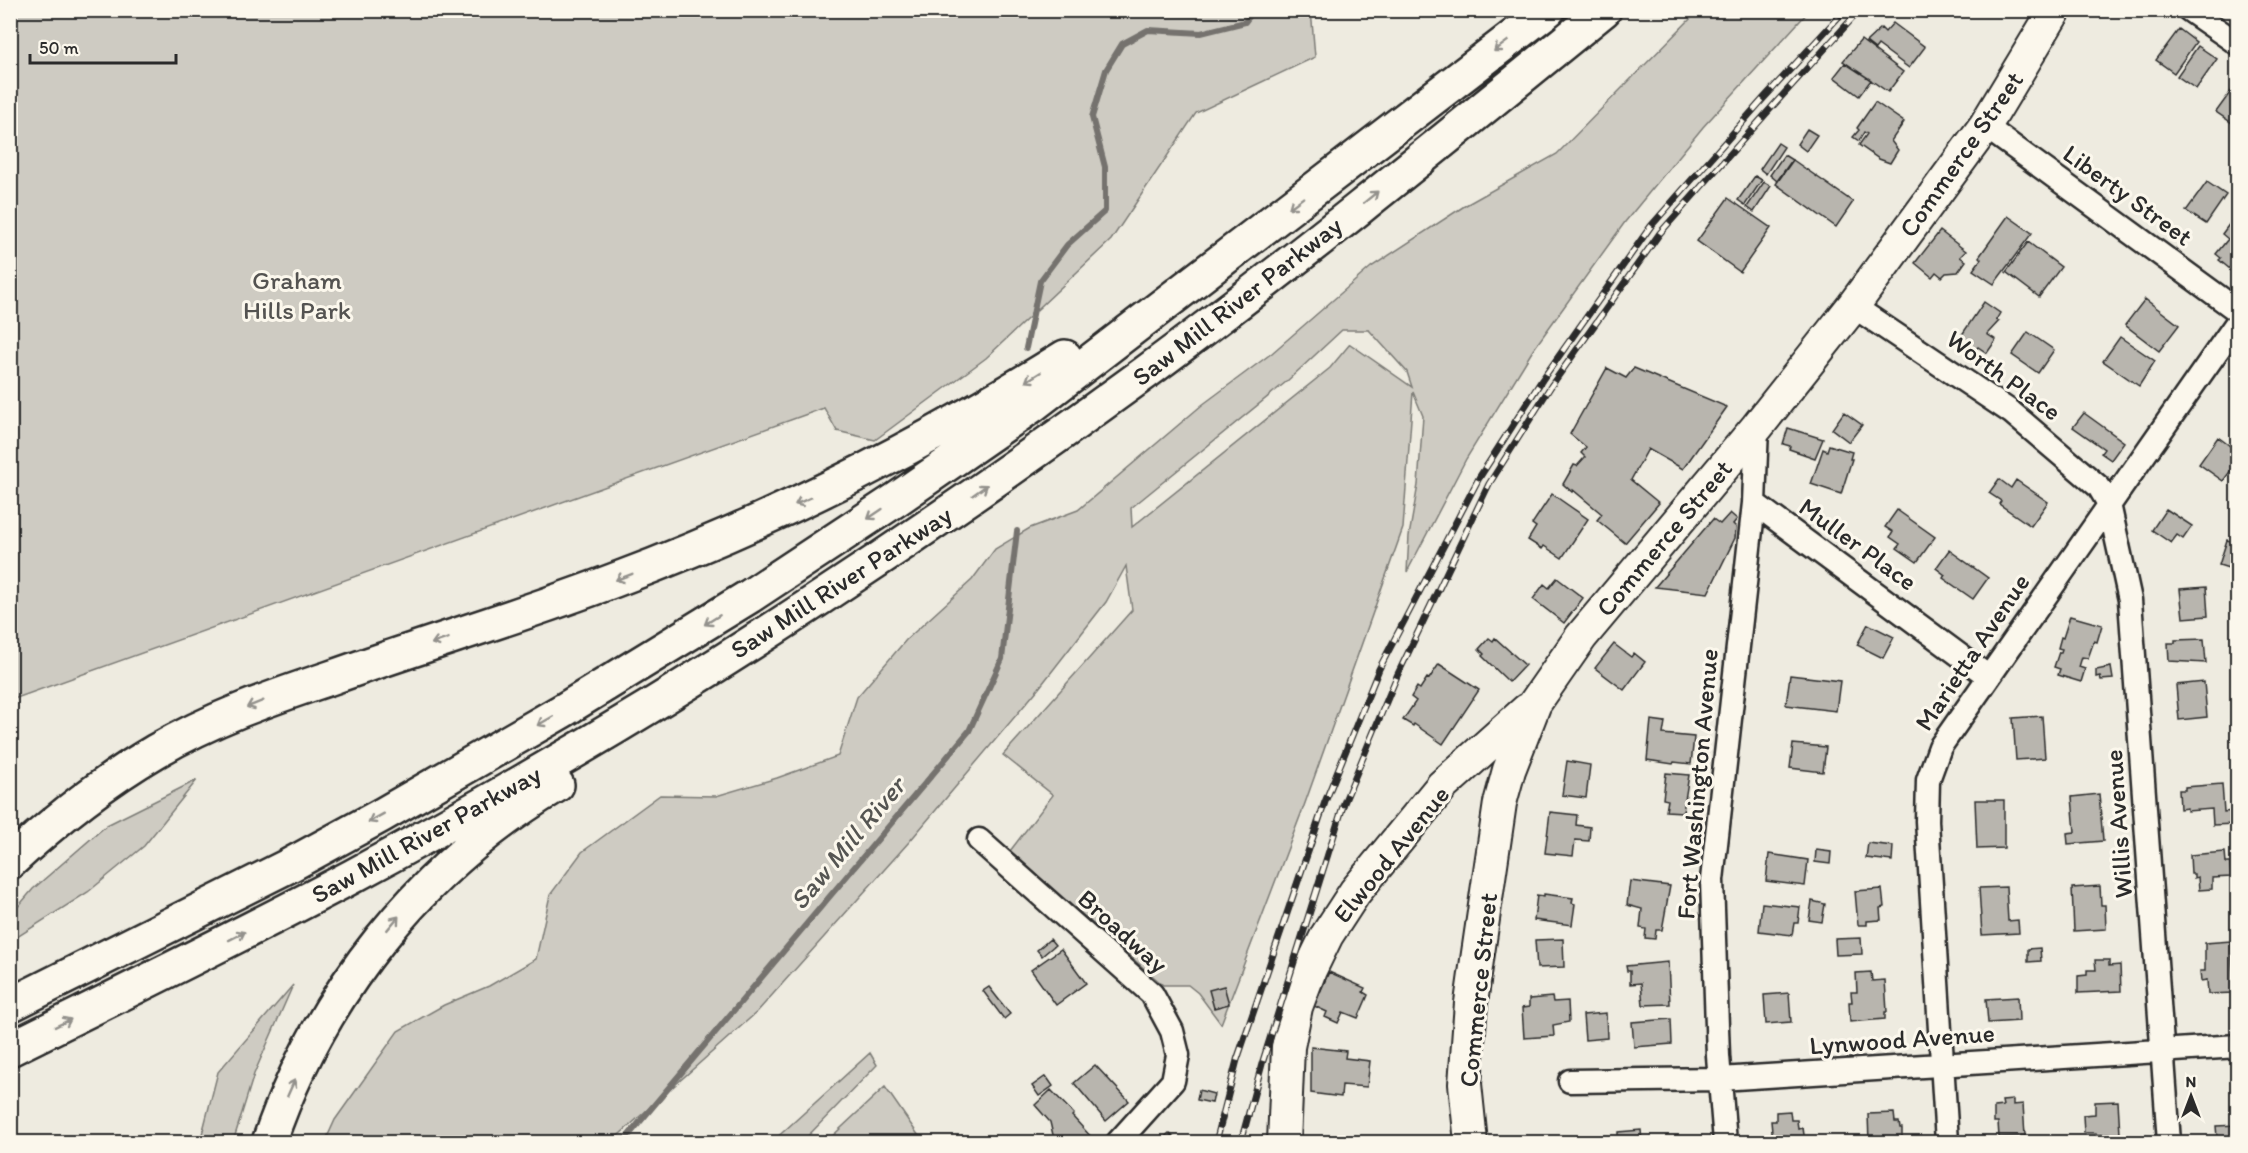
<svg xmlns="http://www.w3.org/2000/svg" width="2248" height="1153" viewBox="0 0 2248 1153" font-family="Itim,sans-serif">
  <rect width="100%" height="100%" fill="#eeebe0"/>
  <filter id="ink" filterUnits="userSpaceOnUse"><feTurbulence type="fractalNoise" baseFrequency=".0167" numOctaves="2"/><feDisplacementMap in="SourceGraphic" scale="12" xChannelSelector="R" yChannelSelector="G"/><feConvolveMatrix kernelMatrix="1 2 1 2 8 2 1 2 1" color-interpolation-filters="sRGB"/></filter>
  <g filter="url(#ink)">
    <path fill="#cecbc2" stroke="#7c7b76" stroke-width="1.5" fill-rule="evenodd" d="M11,10H1311L1315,57L1196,113L1111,240L986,358L875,440L837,431L824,408L11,700Z
      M1698,11H1809L1703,127L1625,222L1533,350L1466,459L1407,572L1409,536L1418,485L1423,416L1413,392L1403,528L1304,806L1221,1024L1198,993L1188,985H1163L1010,851L1053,795L1003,755L1132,610L1126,566L1106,602L1039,688L909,842L757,1012L611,1142H325L335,1120L398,1031L444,1005L489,986L536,959L550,895L582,852L660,795L716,796L777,778L838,756L857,697L906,640L972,580L995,549L1030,528L1078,510L1202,405L1272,353L1371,267L1466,205L1557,154ZM1342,330H1369L1407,372L1412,387L1350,344L1330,368L1132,527L1131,508L1286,382Z
      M197,780L144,846L88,892L11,941V915L33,889L107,825Z
      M293,985L254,1074L233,1142H200L218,1072Z
      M870,1053L877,1065L802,1142H772Z
      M885,1087L923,1142H826Z"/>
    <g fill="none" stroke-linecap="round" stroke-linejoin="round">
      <path stroke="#74726e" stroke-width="6" d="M1026,348L1040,281L1067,245L1105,211V167L1092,117L1106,70L1122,44L1148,30L1201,33L1245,22L1254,10
        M623,1142L969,731L1002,659L1017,531"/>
    </g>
    <path fill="#b8b5ae" stroke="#2b2b2b" stroke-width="1.5" d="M1893,23L1925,47L1909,68L1878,45L1875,49L1866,42L1881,28L1885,32Z
      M2179,29L2196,42L2174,73L2156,60Z
      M1861,40L1903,72L1888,92L1843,61Z
      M2198,46L2217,59L2196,89L2177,76Z
      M1845,63L1871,80L1859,96L1834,77Z
      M2232,90L2238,94V127L2216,112Z
      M1875,102L1904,122L1891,141L1898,150L1890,163L1879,159L1859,145L1867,134L1864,132L1859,141L1853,137L1859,130L1857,128Z
      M1807,129L1817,135L1806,151L1797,144Z
      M1778,143L1784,147L1766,174L1760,169Z
      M1784,155L1792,160L1777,181L1770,175Z
      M1793,160L1853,202L1836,227L1776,184Z
      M1755,176L1762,180L1745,205L1738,200Z
      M1764,182L1771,186L1754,212L1747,207Z
      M2207,182L2226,195L2206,224L2186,211Z
      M1728,198L1771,228L1740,272L1697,241Z
      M2008,216L2032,233L1994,284L1973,270L1981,259L1979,257Z
      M2233,219L2238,222L2236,274L2219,260L2221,258L2216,254L2228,239L2222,234Z
      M1940,231L1966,251L1960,257L1966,261L1958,272L1946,273L1942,277L1936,272L1932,277L1915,263Z
      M2028,242L2061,267L2039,297L2006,272Z
      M2145,299L2179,325L2159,351L2125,325Z
      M1984,302L2000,313L1996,320L1999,321L1987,334L1996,340L1987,353L1978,347L1973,353L1957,342Z
      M2028,332L2054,350L2038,373L2012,355Z
      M2120,337L2155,361L2139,386L2103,361Z
      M1607,368L1626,378L1634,368L1727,407L1683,469L1648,449L1631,480L1659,503L1625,543L1597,520L1602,514L1573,490L1572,492L1563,484L1574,465L1577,466L1585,457L1581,453L1586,447L1570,434Z
      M1844,412L1862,425L1849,442L1832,429Z
      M2084,413L2124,442L2111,460L2101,453L2104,449L2073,427Z
      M1788,428L1823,439L1815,458L1789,449L1790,446L1783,444Z
      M2218,437L2238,452V461L2223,481L2199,464Z
      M1829,445L1852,452L1850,459H1852L1841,494L1811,484L1823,449L1827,451Z
      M1999,479L2011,488L2016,480L2048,502L2031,526L1999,504L2001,501L1989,493Z
      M1552,494L1588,519L1562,558L1544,546L1542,549L1528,540L1536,527L1532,524Z
      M2166,509L2192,526L2183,539L2177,535L2171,543L2152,530Z
      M1897,510L1935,537L1917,562L1897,548L1900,544L1890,537L1893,532L1885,527Z
      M1730,513L1737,519L1733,524L1736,527L1735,538L1708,593L1655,587L1713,519L1720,524Z
      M2227,540L2238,543V571L2219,565Z
      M1949,550L1988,578L1973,599L1943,578L1945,575L1936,568Z
      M1557,578L1583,598L1564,623L1533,599L1544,584L1549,588Z
      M2206,587L2208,616L2183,618L2180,589Z
      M2070,616L2102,625L2097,642L2094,641L2088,658L2082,657L2079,667L2085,669L2081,682L2058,675L2060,669L2054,667L2059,652H2061L2062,649L2058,648L2061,637L2063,638Z
      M1868,624L1894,637L1883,658L1857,645Z
      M1489,638L1493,641L1495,638L1525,665L1509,682L1482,656L1484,654L1479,649Z
      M2204,639L2206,663L2169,661L2168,643H2175V640Z
      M1614,644L1631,657L1634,653L1645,662L1624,690L1595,668Z
      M1439,664L1479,690L1443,744L1414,724L1413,726L1403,720L1416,701L1411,697L1417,687L1420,689L1427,678L1429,679Z
      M2111,667L2113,679L2101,680L2100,676L2096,677V670Z
      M1790,675L1840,681L1836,711L1786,705Z
      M2204,682L2207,717L2179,720L2176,685Z
      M2042,716L2045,758L2016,760L2013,718Z
      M1651,720L1665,722L1663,734L1694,737L1691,764L1674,762L1673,764L1647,760Z
      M1793,744L1826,747L1823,772L1790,768Z
      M1567,761L1590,765L1586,798L1562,795Z
      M1666,773L1689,775L1683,812L1666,811L1668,800L1663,799Z
      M2222,784L2224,812L2233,811L2234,824L2213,825L2212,809L2187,811V808L2180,809L2179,790H2185V787Z
      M2099,794L2103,841L2068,844L2067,833L2075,832L2072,797Z
      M1975,800H2004V848L1977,849Z
      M1550,812L1577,815L1576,825L1590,827L1589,841L1575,840L1573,856L1545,853Z
      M1868,843L1893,846L1892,861L1866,858Z
      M1816,850L1831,852L1830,864L1815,862Z
      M2225,852L2226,863H2230L2231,877L2212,878V889L2199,890L2198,877L2194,878V874H2191L2190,855Z
      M1769,854L1808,860L1805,886L1766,881Z
      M1630,881L1670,886L1662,930H1656L1655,939L1645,938L1646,929L1640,928L1642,909L1627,905Z
      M2100,886L2101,905H2105L2106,929L2074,931L2072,888Z
      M2006,887L2008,921L2018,920L2019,933L1982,935L1979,888Z
      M1882,889L1884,907L1880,908L1881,920L1867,921V925H1858L1855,891Z
      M1544,894L1573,898L1572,903L1575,904L1572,925L1534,920L1537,895L1544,896Z
      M1812,901L1825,904L1822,922L1809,920Z
      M1762,903L1800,907L1798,923H1794L1792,935L1759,931Z
      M1861,938L1862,954L1836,955L1835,939Z
      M1050,939L1055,945L1042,956L1037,950Z
      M1563,939L1564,967L1537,968L1535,940Z
      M2231,941L2234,993L2208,994L2207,980L2201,981L2200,971H2205V943Z
      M2040,948L2041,961L2028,962V949Z
      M1061,949L1086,983L1056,1005L1031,970Z
      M2095,960H2109V966L2120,965L2121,991L2078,993V976L2087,975V970H2096Z
      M1668,962L1670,1004L1643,1005L1641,983L1630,984V971H1627L1626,966Z
      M1329,972L1365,988L1363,992L1368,995L1358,1018L1343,1012L1338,1023L1325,1017L1327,1012L1314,1006Z
      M1871,972L1872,981L1885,980L1887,1012H1885V1019L1850,1022L1849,1002H1852L1851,992H1857L1856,973Z
      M1224,986L1229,1004L1214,1008L1209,990Z
      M989,987L1010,1014L1004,1019L983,991Z
      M1789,993L1791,1022L1766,1024L1764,995Z
      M1552,997L1553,1002L1568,1001L1569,1022L1553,1025L1554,1036L1524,1038L1522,1008L1529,1007V999Z
      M2018,997L2019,1021L1988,1023L1986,999Z
      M1606,1013L1607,1038L1585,1040L1583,1015Z
      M1671,1019L1672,1044L1634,1047L1632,1022Z
      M1311,1047L1346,1051L1345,1058L1370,1061L1367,1087L1342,1085L1341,1097L1311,1093Z
      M1095,1065L1129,1101L1106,1121L1074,1083Z
      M1046,1076L1053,1086L1039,1096L1032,1086Z
      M1051,1090L1074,1114L1072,1116L1094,1140L1091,1142H1059L1053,1135L1050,1122L1035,1105Z
      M1199,1090L1214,1094L1212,1103L1197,1100Z
      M2013,1100V1105L2023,1104L2025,1136L1999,1137L1998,1122H1994V1107L2003,1106L2002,1101Z
      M2118,1101L2120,1134L2097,1135L2096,1133H2084L2083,1115L2095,1114V1102Z
      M1790,1111L1791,1120H1797L1798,1129L1803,1128L1805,1142H1773L1771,1121H1776V1112Z
      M1894,1113L1895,1122H1899L1900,1128H1902V1140H1897L1898,1142H1869L1868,1114Z
      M2238,1125V1142H2213V1137H2217L2216,1126Z
      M1641,1130L1642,1142H1618V1132Z
      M1169,1133L1175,1139L1174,1142H1159Z
      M1545,1138V1142H1521V1140Z"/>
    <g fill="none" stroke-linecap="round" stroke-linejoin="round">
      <g stroke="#2b2b2b" stroke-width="27">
        <path id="street" d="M2189,10L2238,44
          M1985,126L2238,311
          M1853,306L2011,412L2099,487L2109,504L2130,600L2169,1142
          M1754,503L1989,677
          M979,840L1152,994L1172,1031L1178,1055L1173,1081L1118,1142
          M1570,1081L1720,1079L2238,1046
          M1725,1142L1718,1056L1712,880L1754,503L1757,427
          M1947,1142L1927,821L1928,780L1940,747L2238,321"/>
      </g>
      <g stroke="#2b2b2b" stroke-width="36">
        <path id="secondary" d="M1284,1142L1288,1047L1296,1007L1310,970L1327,935L1355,892L1442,786L1527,710
          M1471,1142L1465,1084L1471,1003L1477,960L1500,803L1509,770L1535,703L1581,637L1757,427L1853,306L1985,126L2055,10"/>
      </g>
      <g stroke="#2b2b2b" stroke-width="38">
        <path id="highway" d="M10,862C55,820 103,782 156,751C211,719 270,698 330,678C425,644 521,616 615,580C773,521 922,446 1065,357
          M10,1005L290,865L382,815L564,710L750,596L897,499L1033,405L1548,10
          M10,1049C125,992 240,936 353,876C513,790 671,697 822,597C932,525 1040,450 1145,373C1302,257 1453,133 1604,10
          M269,1142C320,993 422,866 557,785"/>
      </g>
      <use href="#street" stroke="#fbf7ec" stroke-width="22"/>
      <use href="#secondary" stroke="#fbf7ec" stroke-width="32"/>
      <use href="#highway" stroke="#fbf7ec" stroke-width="33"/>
      <g stroke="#2b2b2b" stroke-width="7">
        <path id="rail" d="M1216,1142L1237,1060L1325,802L1379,669L1479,478L1542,380L1651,226L1763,99L1845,10
          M1241,1142L1262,1064L1344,803L1397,676L1489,484L1551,386L1660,233L1772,107L1860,10"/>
      </g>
      <use href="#rail" stroke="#fbf7ec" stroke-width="4.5" stroke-dasharray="14" stroke-linecap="butt"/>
    </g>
    <defs><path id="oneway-shaft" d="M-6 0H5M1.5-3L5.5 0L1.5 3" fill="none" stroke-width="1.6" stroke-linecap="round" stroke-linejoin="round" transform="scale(1.5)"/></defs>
    <g stroke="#93918c">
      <use href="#oneway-shaft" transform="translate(1501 46) rotate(143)"/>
      <use href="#oneway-shaft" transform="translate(1371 197) rotate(-39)"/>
      <use href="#oneway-shaft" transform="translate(1296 203) rotate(143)"/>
      <use href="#oneway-shaft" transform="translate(1033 377) rotate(148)"/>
      <use href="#oneway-shaft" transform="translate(980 490) rotate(-35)"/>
      <use href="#oneway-shaft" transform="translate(803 501) rotate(156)"/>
      <use href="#oneway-shaft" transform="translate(875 514) rotate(146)"/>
      <use href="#oneway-shaft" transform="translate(624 577) rotate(159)"/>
      <use href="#oneway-shaft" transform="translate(712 620) rotate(148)"/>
      <use href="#oneway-shaft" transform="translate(440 641) rotate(162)"/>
      <use href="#oneway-shaft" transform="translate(255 704) rotate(158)"/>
      <use href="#oneway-shaft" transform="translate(545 721) rotate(150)"/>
      <use href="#oneway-shaft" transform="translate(376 818) rotate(151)"/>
      <use href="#oneway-shaft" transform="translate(393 923) rotate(-50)"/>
      <use href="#oneway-shaft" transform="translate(237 936) rotate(-27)"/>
      <use href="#oneway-shaft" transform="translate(63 1023) rotate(-26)"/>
      <use href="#oneway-shaft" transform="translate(291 1088) rotate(-66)"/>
    </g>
  </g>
  <g text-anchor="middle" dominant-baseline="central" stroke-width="6" stroke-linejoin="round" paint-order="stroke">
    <g font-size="26" fill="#2b2b2b" stroke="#fbf7ec">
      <text transform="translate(1961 154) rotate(-55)">Commerce Street</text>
      <text transform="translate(2128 195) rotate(36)">Liberty Street</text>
      <text transform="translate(1237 301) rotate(-38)">Saw Mill River Parkway</text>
      <text transform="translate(2004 375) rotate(36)">Worth Place</text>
      <text transform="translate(1664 538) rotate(-50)">Commerce Street</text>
      <text transform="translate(1858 544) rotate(36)">Muller Place</text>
      <text transform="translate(841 582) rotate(-33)">Saw Mill River Parkway</text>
      <text transform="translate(1972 652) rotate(-56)">Marietta Avenue</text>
      <text transform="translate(1697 784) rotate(-85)">Fort Washington Avenue</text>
      <text transform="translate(2118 824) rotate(-94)">Willis Avenue</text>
      <text transform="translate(426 834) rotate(-29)">Saw Mill River Parkway</text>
      <text transform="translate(1391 854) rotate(-51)">Elwood Avenue</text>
      <text transform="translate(1123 931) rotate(42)">Broadway</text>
      <text transform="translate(1478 990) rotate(-84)">Commerce Street</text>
      <text transform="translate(1902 1039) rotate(-4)">Lynwood Avenue</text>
    </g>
    <g font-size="26" fill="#545351" stroke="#fbf7ec">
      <text x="297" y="280">Graham<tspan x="297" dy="30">Hills Park</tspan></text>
    </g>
    <g font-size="27" font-style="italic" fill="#555552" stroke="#fbf7ec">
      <text transform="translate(847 843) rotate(-50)">Saw Mill River</text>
    </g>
  </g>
  <rect width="2248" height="1153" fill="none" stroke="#fbf7ec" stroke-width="36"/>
  <rect x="18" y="18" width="2212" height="1117" fill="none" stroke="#2b2b2b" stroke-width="2" filter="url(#ink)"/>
  <g transform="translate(2191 1096)" stroke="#fbf7ec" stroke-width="4.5" paint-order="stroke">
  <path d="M0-4.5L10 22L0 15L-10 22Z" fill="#2b2b2b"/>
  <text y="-9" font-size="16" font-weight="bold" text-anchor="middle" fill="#2b2b2b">N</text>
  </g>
  <path d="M30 54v9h146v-9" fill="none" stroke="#2b2b2b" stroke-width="3"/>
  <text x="39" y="54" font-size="18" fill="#2b2b2b" stroke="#fbf7ec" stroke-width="4.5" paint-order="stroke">50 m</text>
</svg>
